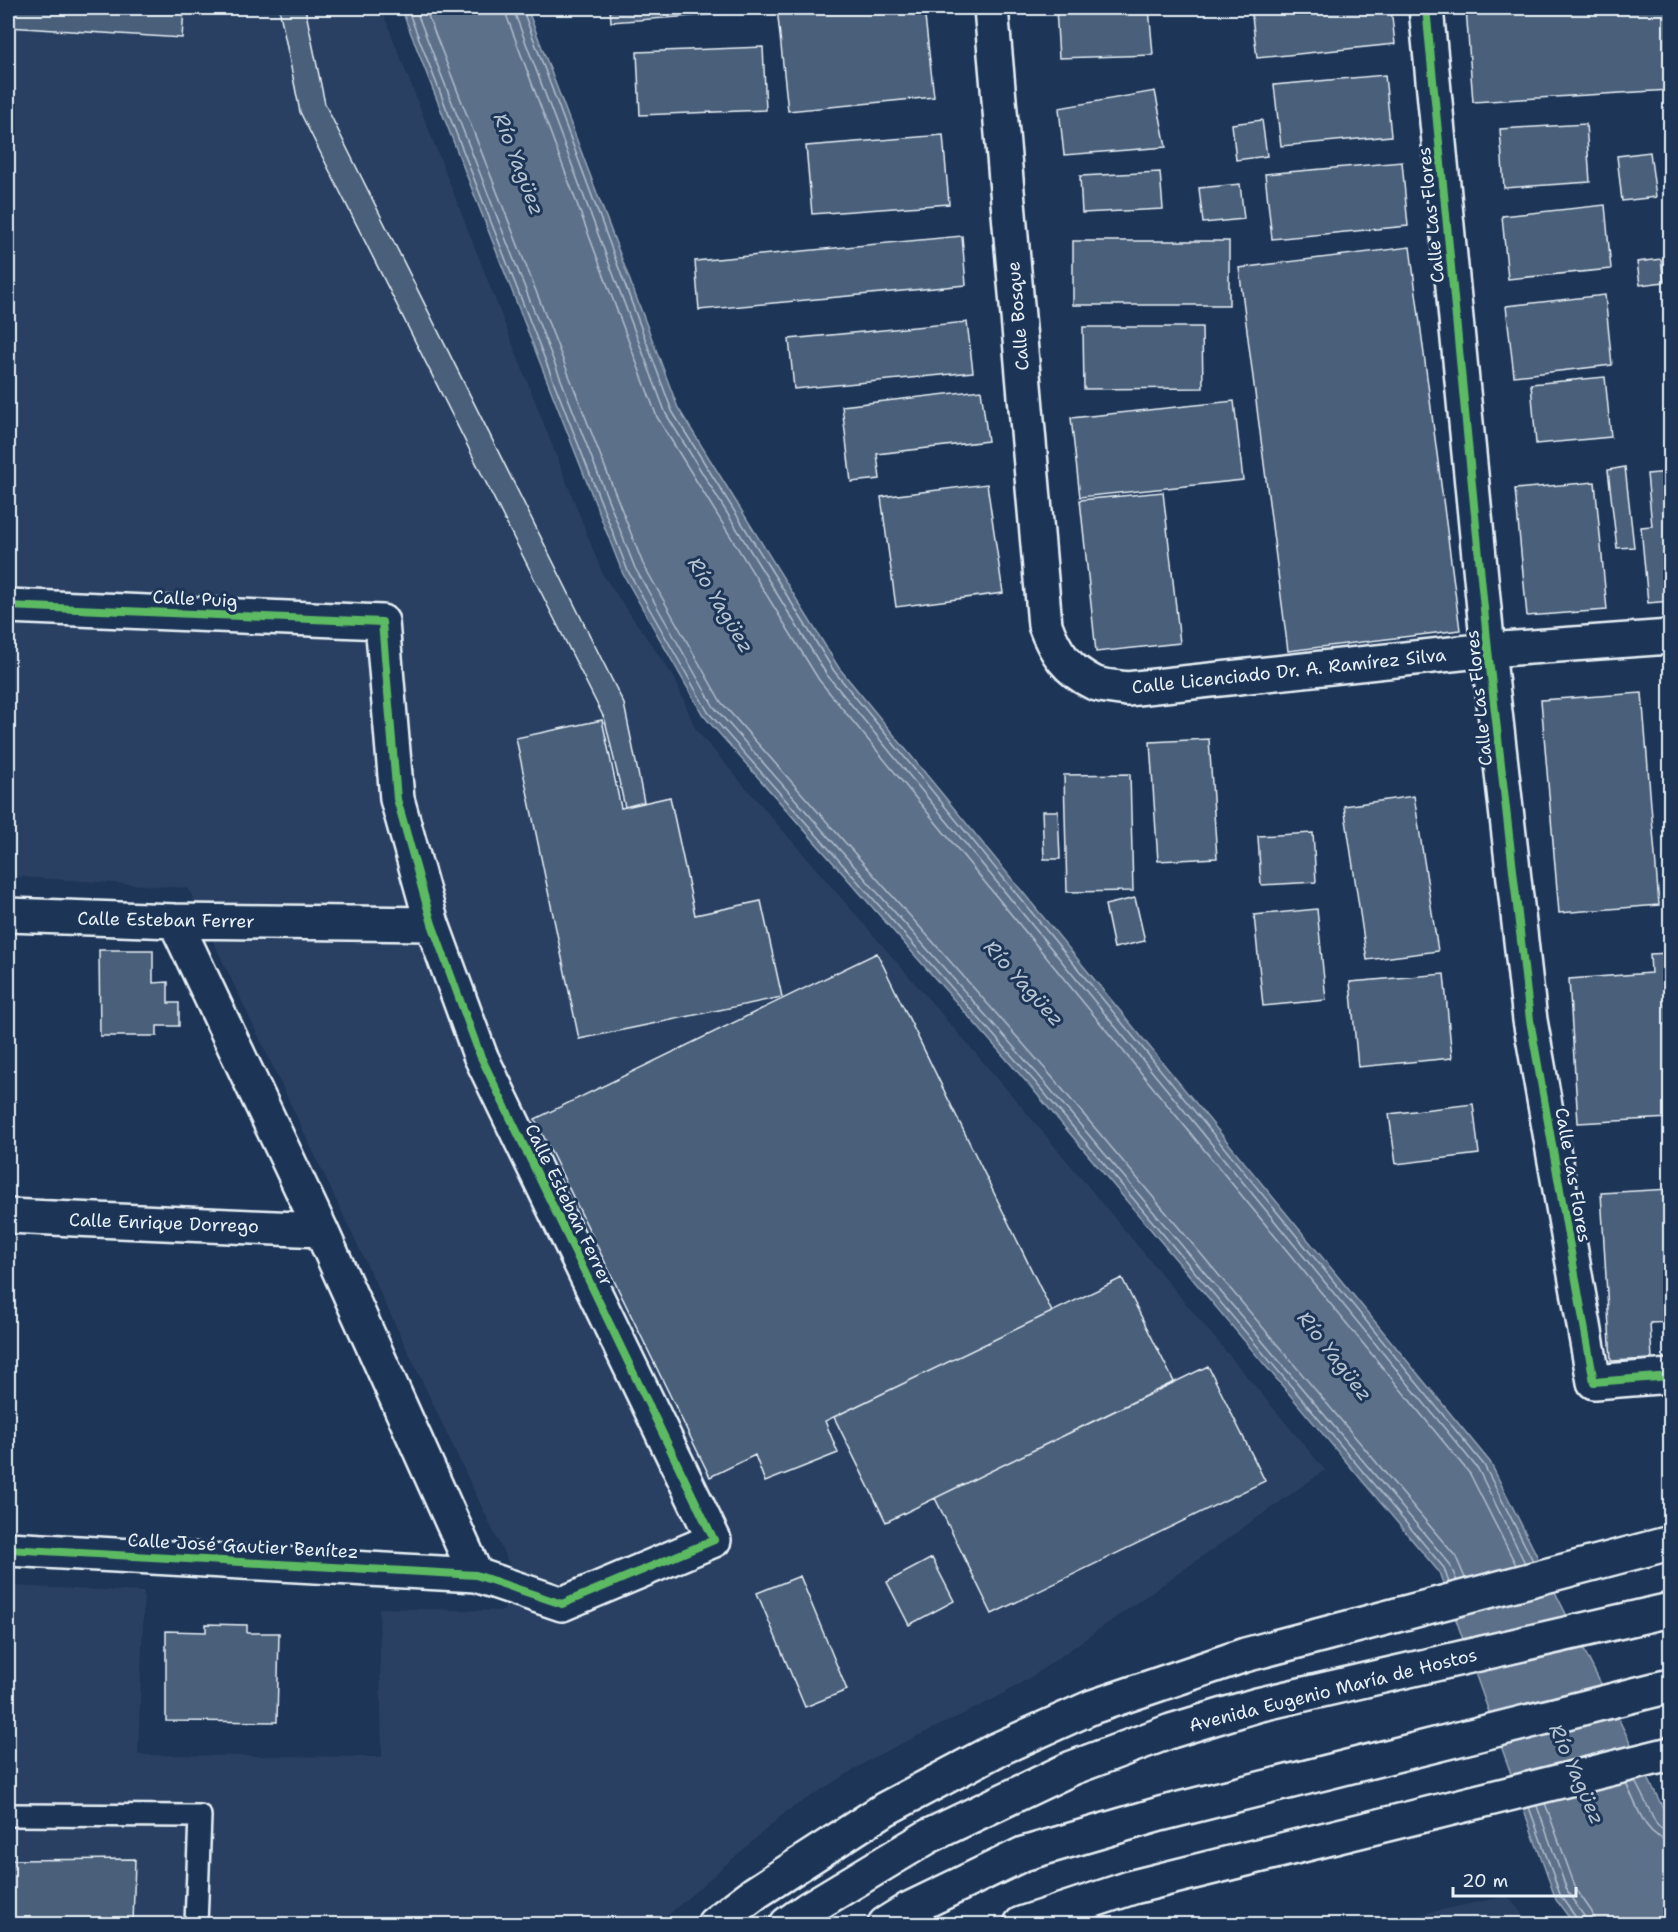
<svg xmlns="http://www.w3.org/2000/svg" width="1678" height="1932" viewBox="0 0 1678 1932" font-family="'Shantell Sans',sans-serif">
  <rect width="100%" height="100%" fill="#1d3557"/>
  <filter id="ink" filterUnits="userSpaceOnUse"><feTurbulence type="fractalNoise" baseFrequency=".0167" numOctaves="2"/><feDisplacementMap in="SourceGraphic" scale="12" xChannelSelector="R" yChannelSelector="G"/><feConvolveMatrix kernelMatrix="1 2 1 2 8 2 1 2 1" color-interpolation-filters="sRGB"/></filter>
  <g filter="url(#ink)">
    <path fill="#2a4162" d="M8,8H381L603,575L675,679L696,730L1021,1106L1325,1470L1034,1675L996,1698L876,1756L787,1811L666,1917H580L569,1924H8V1586L144,1592L138,1755L382,1757L379,1608L504,1611L509,1564L188,888L8,876Z
      M1507,1896L1531,1924H1375Z"/>
    <path fill="#5d7089" stroke="#95a4b5" stroke-width="1.5" d="M401,8H527L678,408L839,668L1490,1462L1670,1822V1924H1574L1556,1900L1439,1572L1030,1086L703,715L623,574Z"/>
    <g fill="none" stroke-linecap="round" stroke-linejoin="round">
      <path stroke="#b0bdcc" stroke-width="1.5" d="M407,8L628,571L708,712L1035,1082L1444,1568L1449,1583
        M415,8L635,568L714,707L1040,1077L1449,1563L1457,1581
        M425,8L643,564L721,702L1047,1071L1456,1557L1465,1578
        M506,8L507,17L657,417L819,680L1470,1474L1516,1565
        M515,8V14L666,414L827,675L1478,1469L1525,1563
        M522,8L672,411L834,671L1484,1465L1533,1561
        M1635,1781L1657,1825L1662,1829L1670,1831
        M1626,1783C1636,1803 1645,1839 1670,1840
        M1545,1803L1576,1889L1592,1912L1595,1924
        M1537,1806L1568,1893L1584,1916L1586,1924
        M1529,1807L1561,1897L1577,1919L1578,1924"/>
    </g>
    <path fill="#495e7a" stroke="#e8f1f8" stroke-width="1.5" d="M8,8H184L182,38L8,27Z
      M279,8H305L325,104L624,704L644,802L625,807L605,720L300,112Z
      M610,8H745L746,12L611,22Z
      M777,8H924L934,97L788,111Z
      M1056,8H1149L1153,55L1059,58Z
      M1251,8H1391L1395,44L1257,58Z
      M1466,8H1670V90L1473,102Z
      M763,47L766,110L640,115L637,52Z
      M1385,75L1391,136L1281,146L1274,85Z
      M1155,91L1166,147L1064,155L1059,108Z
      M1262,120L1267,156L1236,160L1232,124Z
      M1586,124L1590,182L1504,188L1500,129Z
      M943,135L949,204L812,214L806,146Z
      M1650,152L1656,197L1622,201L1617,156Z
      M1402,162L1408,226L1272,239L1265,174Z
      M1160,172L1163,209L1082,213L1080,176Z
      M1666,174H1670V209H1669Z
      M1240,184L1244,219L1203,223L1199,188Z
      M1605,205L1611,269L1508,279L1502,216Z
      M962,236L966,285L699,310L695,261Z
      M1073,241H1229V305H1073Z
      M1410,247L1460,630L1288,651L1239,268Z
      M1661,259L1664,282L1640,285L1637,262Z
      M1605,295L1612,365L1514,376L1506,306Z
      M967,322L973,372L794,389L789,339Z
      M1083,327H1202L1203,388L1084,389Z
      M1605,377L1611,437L1536,444L1531,384Z
      M981,390L988,441L877,454L880,479L851,482L842,406Z
      M1234,401L1243,480L1080,497L1071,418Z
      M1625,467L1634,547L1617,548L1608,470Z
      M1670,472V601L1648,603L1641,527L1652,526L1647,474Z
      M1595,482L1607,610L1527,616L1515,489Z
      M987,484L1003,593L896,607L881,497Z
      M1163,492L1180,643L1096,652L1080,500Z
      M1642,693L1659,905L1559,913L1541,700Z
      M602,720L621,808L670,797L695,915L761,901L782,997L579,1039L516,738Z
      M1209,739L1217,858L1158,861L1150,742Z
      M1130,774L1133,891L1067,892L1064,775Z
      M1414,796L1438,951L1367,960L1344,806Z
      M1042,811H1058L1060,859H1044Z
      M1313,833L1316,882L1261,885L1258,836Z
      M1135,898L1145,941L1114,948L1105,905Z
      M1317,909L1326,1000L1263,1006L1254,915Z
      M99,950H153V983L168,982V1003H179V1026H157V1036H100Z
      M877,953L1052,1312L825,1421L838,1453L765,1482L755,1455L710,1477L535,1119Z
      M1670,953V1118L1578,1123L1569,979L1651,973L1650,954Z
      M1444,974L1452,1058L1358,1067L1350,982Z
      M1473,1104L1479,1154L1396,1164L1389,1114Z
      M1670,1189V1322L1650,1323L1652,1359L1611,1361L1601,1193Z
      M1122,1278L1174,1382L886,1522L834,1417Z
      M1208,1366L1265,1481L992,1614L935,1498Z
      M932,1558L954,1601L909,1625L887,1582Z
      M800,1576L847,1690L805,1707L757,1593Z
      M206,1624L247,1625V1633H279L277,1722L166,1721V1631L206,1632Z
      M135,1859L133,1924H8V1860Z"/>
    <g fill="none" stroke-linecap="round" stroke-linejoin="round">
      <g stroke="#e8f1f8" stroke-width="26">
        <path id="service" d="M8,1815L200,1816L196,1924"/>
      </g>
      <g stroke="#e8f1f8" stroke-width="38">
        <path id="minor" d="M991,8L1045,625C1055,652 1067,670 1094,683C1103,687 1117,687 1127,689L1488,650L1670,637
          M1426,8L1488,650L1530,1020L1594,1382L1670,1376
          M8,606L382,622L397,799L432,924L480,1055L714,1540L562,1604L476,1575L8,1549
          M8,915L175,921L432,924
          M175,921L321,1230L476,1575
          M8,1216L321,1230"/>
      </g>
      <g stroke="#e8f1f8" stroke-width="38">
        <path id="trunk" d="M714,1924L755,1893L885,1809L996,1750L1092,1707L1245,1655L1670,1543
          M787,1924L808,1909L929,1836L1072,1768L1171,1731L1257,1705L1670,1610
          M885,1924L909,1909L1023,1854L1160,1814L1670,1686
          M1021,1924L1133,1887L1670,1754"/>
      </g>
      <use href="#service" stroke="#1d3557" stroke-width="21"/>
      <use href="#minor" stroke="#1d3557" stroke-width="33"/>
      <use href="#trunk" stroke="#1d3557" stroke-width="33"/>
      <g stroke="#1d3557" stroke-width="11">
        <path id="cycleway" d="M1426,8L1488,650L1530,1020L1594,1382L1670,1376
          M8,606L382,622L397,799L432,924L480,1055L714,1540L562,1604L476,1575L8,1549"/>
      </g>
      <use href="#cycleway" stroke="#5cba63" stroke-width="8"/>
    </g>
  </g>
  <g text-anchor="middle" dominant-baseline="central" stroke-width="6" stroke-linejoin="round" paint-order="stroke">
    <g font-size="18" fill="#e8f1f8" stroke="#1d3557">
      <text transform="translate(1431 215) rotate(-96)">Calle Las Flores</text>
      <text transform="translate(1018 316) rotate(-95)">Calle Bosque</text>
      <text transform="translate(195 599) rotate(3)">Calle Puig</text>
      <text transform="translate(1289 671) rotate(-6)">Calle Licenciado Dr. A. Ramírez Silva</text>
      <text transform="translate(1479 698) rotate(-96)">Calle Las Flores</text>
      <text transform="translate(166 920) rotate(1)">Calle Esteban Ferrer</text>
      <text transform="translate(1573 1175) rotate(80)">Calle Las Flores</text>
      <text transform="translate(569 1205) rotate(64)">Calle Esteban Ferrer</text>
      <text transform="translate(164 1223) rotate(2)">Calle Enrique Dorrego</text>
      <text transform="translate(243 1546) rotate(3)">Calle José Gautier Benítez</text>
      <text transform="translate(1333 1690) rotate(-14)">Avenida Eugenio María de Hostos</text>
    </g>
    <g font-size="20" font-style="italic" fill="#b7c4d1" stroke="#1d3557">
      <text transform="translate(519 164) rotate(69)">Río Yagüez</text>
      <text transform="translate(721 605) rotate(59)">Río Yagüez</text>
      <text transform="translate(1024 983) rotate(48)">Río Yagüez</text>
      <text transform="translate(1335 1356) rotate(52)">Río Yagüez</text>
      <text transform="translate(1577 1774) rotate(66)">Río Yagüez</text>
    </g>
  </g>
  <rect width="1678" height="1932" fill="none" stroke="#1d3557" stroke-width="30"/>
  <rect x="15" y="15" width="1648" height="1902" fill="none" stroke="#e8f1f8" stroke-width="2" filter="url(#ink)"/>
  <path d="M1453 1887v9h123v-9" fill="none" stroke="#e8f1f8" stroke-width="3"/>
  <text x="1462" y="1887" font-size="18" fill="#e8f1f8" stroke="#1d3557" stroke-width="4.5" paint-order="stroke">20 m</text>
</svg>
